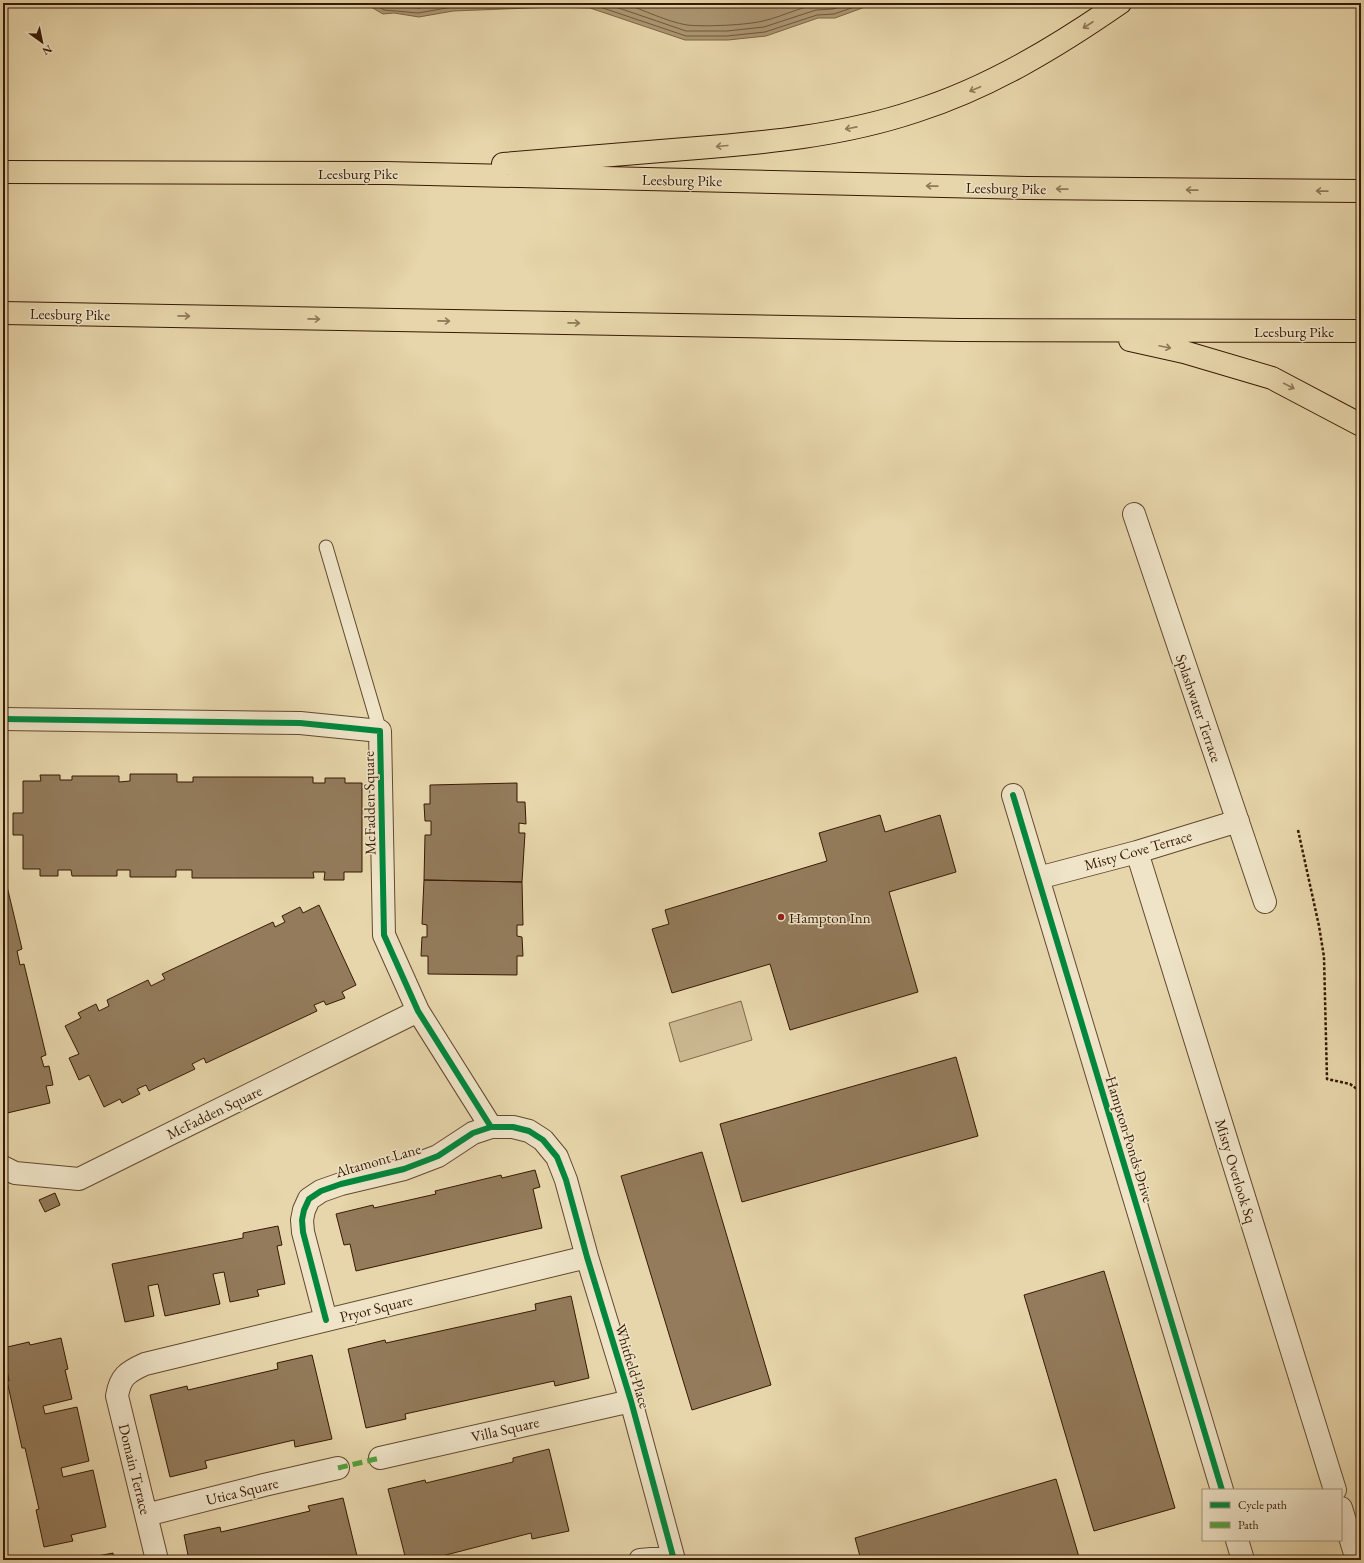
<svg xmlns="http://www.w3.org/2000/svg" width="1364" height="1563" viewBox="0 0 1364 1563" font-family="'EB Garamond',serif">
  <rect width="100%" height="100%" fill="#e7d6ab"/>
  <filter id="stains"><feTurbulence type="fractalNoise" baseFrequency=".005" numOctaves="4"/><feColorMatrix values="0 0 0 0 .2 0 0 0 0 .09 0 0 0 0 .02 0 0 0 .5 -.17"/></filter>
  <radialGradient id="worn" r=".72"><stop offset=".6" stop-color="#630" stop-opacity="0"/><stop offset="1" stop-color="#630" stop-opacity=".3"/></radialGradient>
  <path fill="#c9b68f" stroke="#80684a" d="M741,1001L752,1040L680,1062L669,1023Z"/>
  <path fill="#ab9672" stroke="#7d6446" d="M367,3H876L835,18H818L766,36L728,40H685L590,8L554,7L453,11L419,17L394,13L383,14L371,7Z"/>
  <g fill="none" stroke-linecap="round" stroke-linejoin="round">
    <path stroke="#71583b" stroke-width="1" d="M372,3L384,10L418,13L452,7L550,3
      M382,3L385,5L419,8L445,3
      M563,3L591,4L686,36H727L765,32L817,15L834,14L866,3
      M604,3L686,31H727L764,27L816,10L833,9L850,3
      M624,3C643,10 668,22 687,25C705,27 747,25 763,21C785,16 805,4 828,3"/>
  </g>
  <path fill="#937b5b" stroke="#371904" d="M130,774H177V782H193V777H313V783H325V778H345V783H362V872H344V880H324L325,872H313L314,878H192V870H176V877H130V870H117V876H72L71,870H58V876H40V869H23V835H13V813H23V781H41L40,775H60V780H72V776H119V782L130,781Z
    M517,783V802H525L526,824L519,823V833H525L522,882L424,880L425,835H431V821H425L424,804H430V785Z
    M880,815L885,832L940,815L956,872L889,892L918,992L790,1030L770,964L672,993L652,929L669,924L665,910L827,861L819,833Z
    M5,878L22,949L17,951L20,965L24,964L46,1055L41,1057L44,1067L49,1066L53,1085L46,1086L50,1103L3,1114V879Z
    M424,880L522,882L523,925H517V936L522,937L523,956H517V975L428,974V956H421L422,937H427V925L422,924Z
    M319,905L356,985L342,992L345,998L326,1005L324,1001L314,1005L317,1011L206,1063L204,1058L192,1064L195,1069L149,1091L146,1085L137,1089L140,1094L122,1103L120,1099L104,1107L89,1075L79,1080L69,1058L79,1054L65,1026L81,1018L78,1013L96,1004L99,1011L109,1006L107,1000L148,980L151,986L165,979L162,974L273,922L275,927L285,922L282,916L300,907L303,913Z
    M956,1057L978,1136L742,1202L720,1124Z
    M702,1152L771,1385L692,1410L621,1176Z
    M535,1170L540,1187L533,1189L542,1228L356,1271L350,1244L344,1245L336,1214L373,1205L374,1208L436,1194L435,1191L501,1175L502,1178Z
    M55,1193L60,1205L45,1212L39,1200Z
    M278,1226L282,1245L277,1246L285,1284L257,1290L259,1296L230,1302L224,1272L213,1274L220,1304L165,1316L158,1284L148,1286L154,1316L125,1322L112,1264L243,1238V1233Z
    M1104,1271L1175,1508L1094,1531L1024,1295Z
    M571,1296L589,1378L555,1386L554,1381L405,1414L406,1419L366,1428L348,1349L385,1340L386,1343L536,1310L535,1304Z
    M61,1338L68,1369L65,1370L72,1399L43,1406L45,1414L77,1407L89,1461L61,1468L63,1477L93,1470L106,1527L71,1535L73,1541L44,1547L36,1510L39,1509L25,1448H22L7,1381H9L3,1348L29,1342L30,1345Z
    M312,1355L332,1439L295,1447L294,1440L205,1461L207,1468L170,1477L150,1395L187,1386L188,1390L278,1369L277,1363Z
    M549,1449L569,1531L532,1539L531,1533L442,1556L443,1560H406L388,1489L425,1480L426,1483L513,1462V1458Z
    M1056,1479L1079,1557L1068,1560H861L855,1538Z
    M343,1498L358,1560H189L184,1535L220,1527L221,1532L310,1511L308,1506Z
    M113,1553L114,1560H78Z"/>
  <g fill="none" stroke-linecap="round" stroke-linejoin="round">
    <g stroke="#63482e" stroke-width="15">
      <path id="lane" d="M326,547L380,731"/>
    </g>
    <g stroke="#63482e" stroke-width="24">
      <path id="street" d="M1134,514L1265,902
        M3,719L300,723L380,731L384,935L418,1011L491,1127
        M1013,795L1222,1490
        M1137,852L1335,1490
        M1038,878L1137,852L1238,821
        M3,1167L15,1173L79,1179L418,1011
        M326,1320L303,1232L302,1220L304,1210L309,1199L321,1191L341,1184L404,1169L438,1156L473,1133L491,1127H513L529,1131L543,1140L557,1157L566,1180L587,1257L631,1401L674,1560
        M380,1458L631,1401
        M1341,1508L1357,1560
        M146,1515L264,1485L338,1468
        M1237,1540L1243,1560
        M157,1560L117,1396C120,1377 127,1372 145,1364L587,1257
        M640,1560L673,1557"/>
    </g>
    <g stroke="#371904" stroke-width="24">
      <path id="highway" d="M503,164C564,159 625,154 685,149C763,143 842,136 916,111C989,88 1058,46 1120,3
        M3,172L386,173L1027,188L1361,191
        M3,313L960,330L1361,331
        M1130,340L1184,352L1272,378L1361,425"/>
    </g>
    <path stroke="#371904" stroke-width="2.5" stroke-dasharray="3 2" stroke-linecap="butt" d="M1298,830L1319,926L1324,957L1327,1079L1350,1084L1361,1092"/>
    <use href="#lane" stroke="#efe4c8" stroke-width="13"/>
    <use href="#street" stroke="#efe4c8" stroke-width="22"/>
    <use href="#highway" stroke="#e7d6ab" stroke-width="22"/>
    <path stroke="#53a13d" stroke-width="5" stroke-dasharray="10 5" stroke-linecap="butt" d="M338,1468L380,1458"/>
    <g stroke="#efe4c8" stroke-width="8">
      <path id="cycleway" d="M3,719L300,723L380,731L384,935L418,1011L491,1127
        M1013,795L1222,1490
        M326,1320L303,1232L302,1220L304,1210L309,1199L321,1191L341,1184L404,1169L438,1156L473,1133L491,1127H513L529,1131L543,1140L557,1157L566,1180L587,1257L631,1401L674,1560"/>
    </g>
    <use href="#cycleway" stroke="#00873e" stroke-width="6"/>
  </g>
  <defs><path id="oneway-shaft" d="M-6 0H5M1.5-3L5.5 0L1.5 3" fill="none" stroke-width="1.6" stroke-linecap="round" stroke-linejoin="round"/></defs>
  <g stroke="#8f7858">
    <use href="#oneway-shaft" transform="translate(1088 25) rotate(147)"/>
    <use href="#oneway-shaft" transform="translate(975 89) rotate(157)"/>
    <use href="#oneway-shaft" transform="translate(851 128) rotate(169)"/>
    <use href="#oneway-shaft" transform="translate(722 146) rotate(175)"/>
    <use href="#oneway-shaft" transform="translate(932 186) rotate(-179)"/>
    <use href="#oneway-shaft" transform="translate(1062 189) rotate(-179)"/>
    <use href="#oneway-shaft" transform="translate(1192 190) rotate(-179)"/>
    <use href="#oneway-shaft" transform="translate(1322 191) rotate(-179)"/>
    <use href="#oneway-shaft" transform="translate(184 316) rotate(1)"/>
    <use href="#oneway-shaft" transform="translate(314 319) rotate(1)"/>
    <use href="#oneway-shaft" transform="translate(444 321) rotate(1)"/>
    <use href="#oneway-shaft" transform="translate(574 323) rotate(1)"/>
    <use href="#oneway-shaft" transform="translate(1165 347) rotate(12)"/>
    <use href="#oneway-shaft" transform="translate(1289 386) rotate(27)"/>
  </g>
  <circle fill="#8f2418" stroke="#efe4c8" stroke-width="1.5" cx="781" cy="917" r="4"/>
  <g text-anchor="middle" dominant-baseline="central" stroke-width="3" stroke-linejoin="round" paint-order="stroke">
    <g font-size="15" fill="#371904" stroke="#efe4c8">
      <text x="358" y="173">Leesburg Pike</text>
      <text transform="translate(682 180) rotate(1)">Leesburg Pike</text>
      <text transform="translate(1006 188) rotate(1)">Leesburg Pike</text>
      <text transform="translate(70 314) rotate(1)">Leesburg Pike</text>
      <text x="1294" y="331">Leesburg Pike</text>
      <text transform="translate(1199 708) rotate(71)">Splashwater Terrace</text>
      <text transform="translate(369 803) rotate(-91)">McFadden Square</text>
      <text transform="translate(1138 850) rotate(-16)">Misty Cove Terrace</text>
      <text transform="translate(214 1112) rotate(-26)">McFadden Square</text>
      <text transform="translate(1130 1139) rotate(73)">Hampton Ponds Drive</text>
      <text transform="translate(378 1160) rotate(-16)">Altamont Lane</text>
      <text transform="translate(1236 1171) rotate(73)">Misty Overlook Sq</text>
      <text transform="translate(376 1308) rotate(-14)">Pryor Square</text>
      <text transform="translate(633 1366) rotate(73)">Whitfield Place</text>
      <text transform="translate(505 1429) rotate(-13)">Villa Square</text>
      <text transform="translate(135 1469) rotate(76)">Domain Terrace</text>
      <text transform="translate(242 1491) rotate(-14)">Utica Square</text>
    </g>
    <g font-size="15" fill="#371904" stroke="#efe4c8" text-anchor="start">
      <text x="789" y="917">Hampton Inn</text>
    </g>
  </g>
  <rect width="1364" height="1563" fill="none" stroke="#e7d6ab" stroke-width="16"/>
  <rect x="4" y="4" width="1356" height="1555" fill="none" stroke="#371904" stroke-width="2"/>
  <rect x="8" y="8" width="1348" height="1547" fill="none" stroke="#371904"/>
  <rect x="1202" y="1489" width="140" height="52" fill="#efe4c8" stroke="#a5937a"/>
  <rect x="1210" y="1502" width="20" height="6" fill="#00873e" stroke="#a5937a"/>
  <text x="1238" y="1509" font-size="12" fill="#371904">Cycle path</text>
  <rect x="1210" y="1522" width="20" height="6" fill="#53a13d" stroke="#a5937a"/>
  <text x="1238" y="1529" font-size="12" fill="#371904">Path</text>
  <g transform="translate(42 42) rotate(147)" stroke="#efe4c8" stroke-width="3" paint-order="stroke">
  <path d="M0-3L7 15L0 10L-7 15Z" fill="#371904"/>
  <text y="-6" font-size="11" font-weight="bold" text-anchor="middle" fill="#371904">N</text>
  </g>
  <rect width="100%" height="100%" filter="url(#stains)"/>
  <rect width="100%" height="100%" fill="url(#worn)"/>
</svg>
